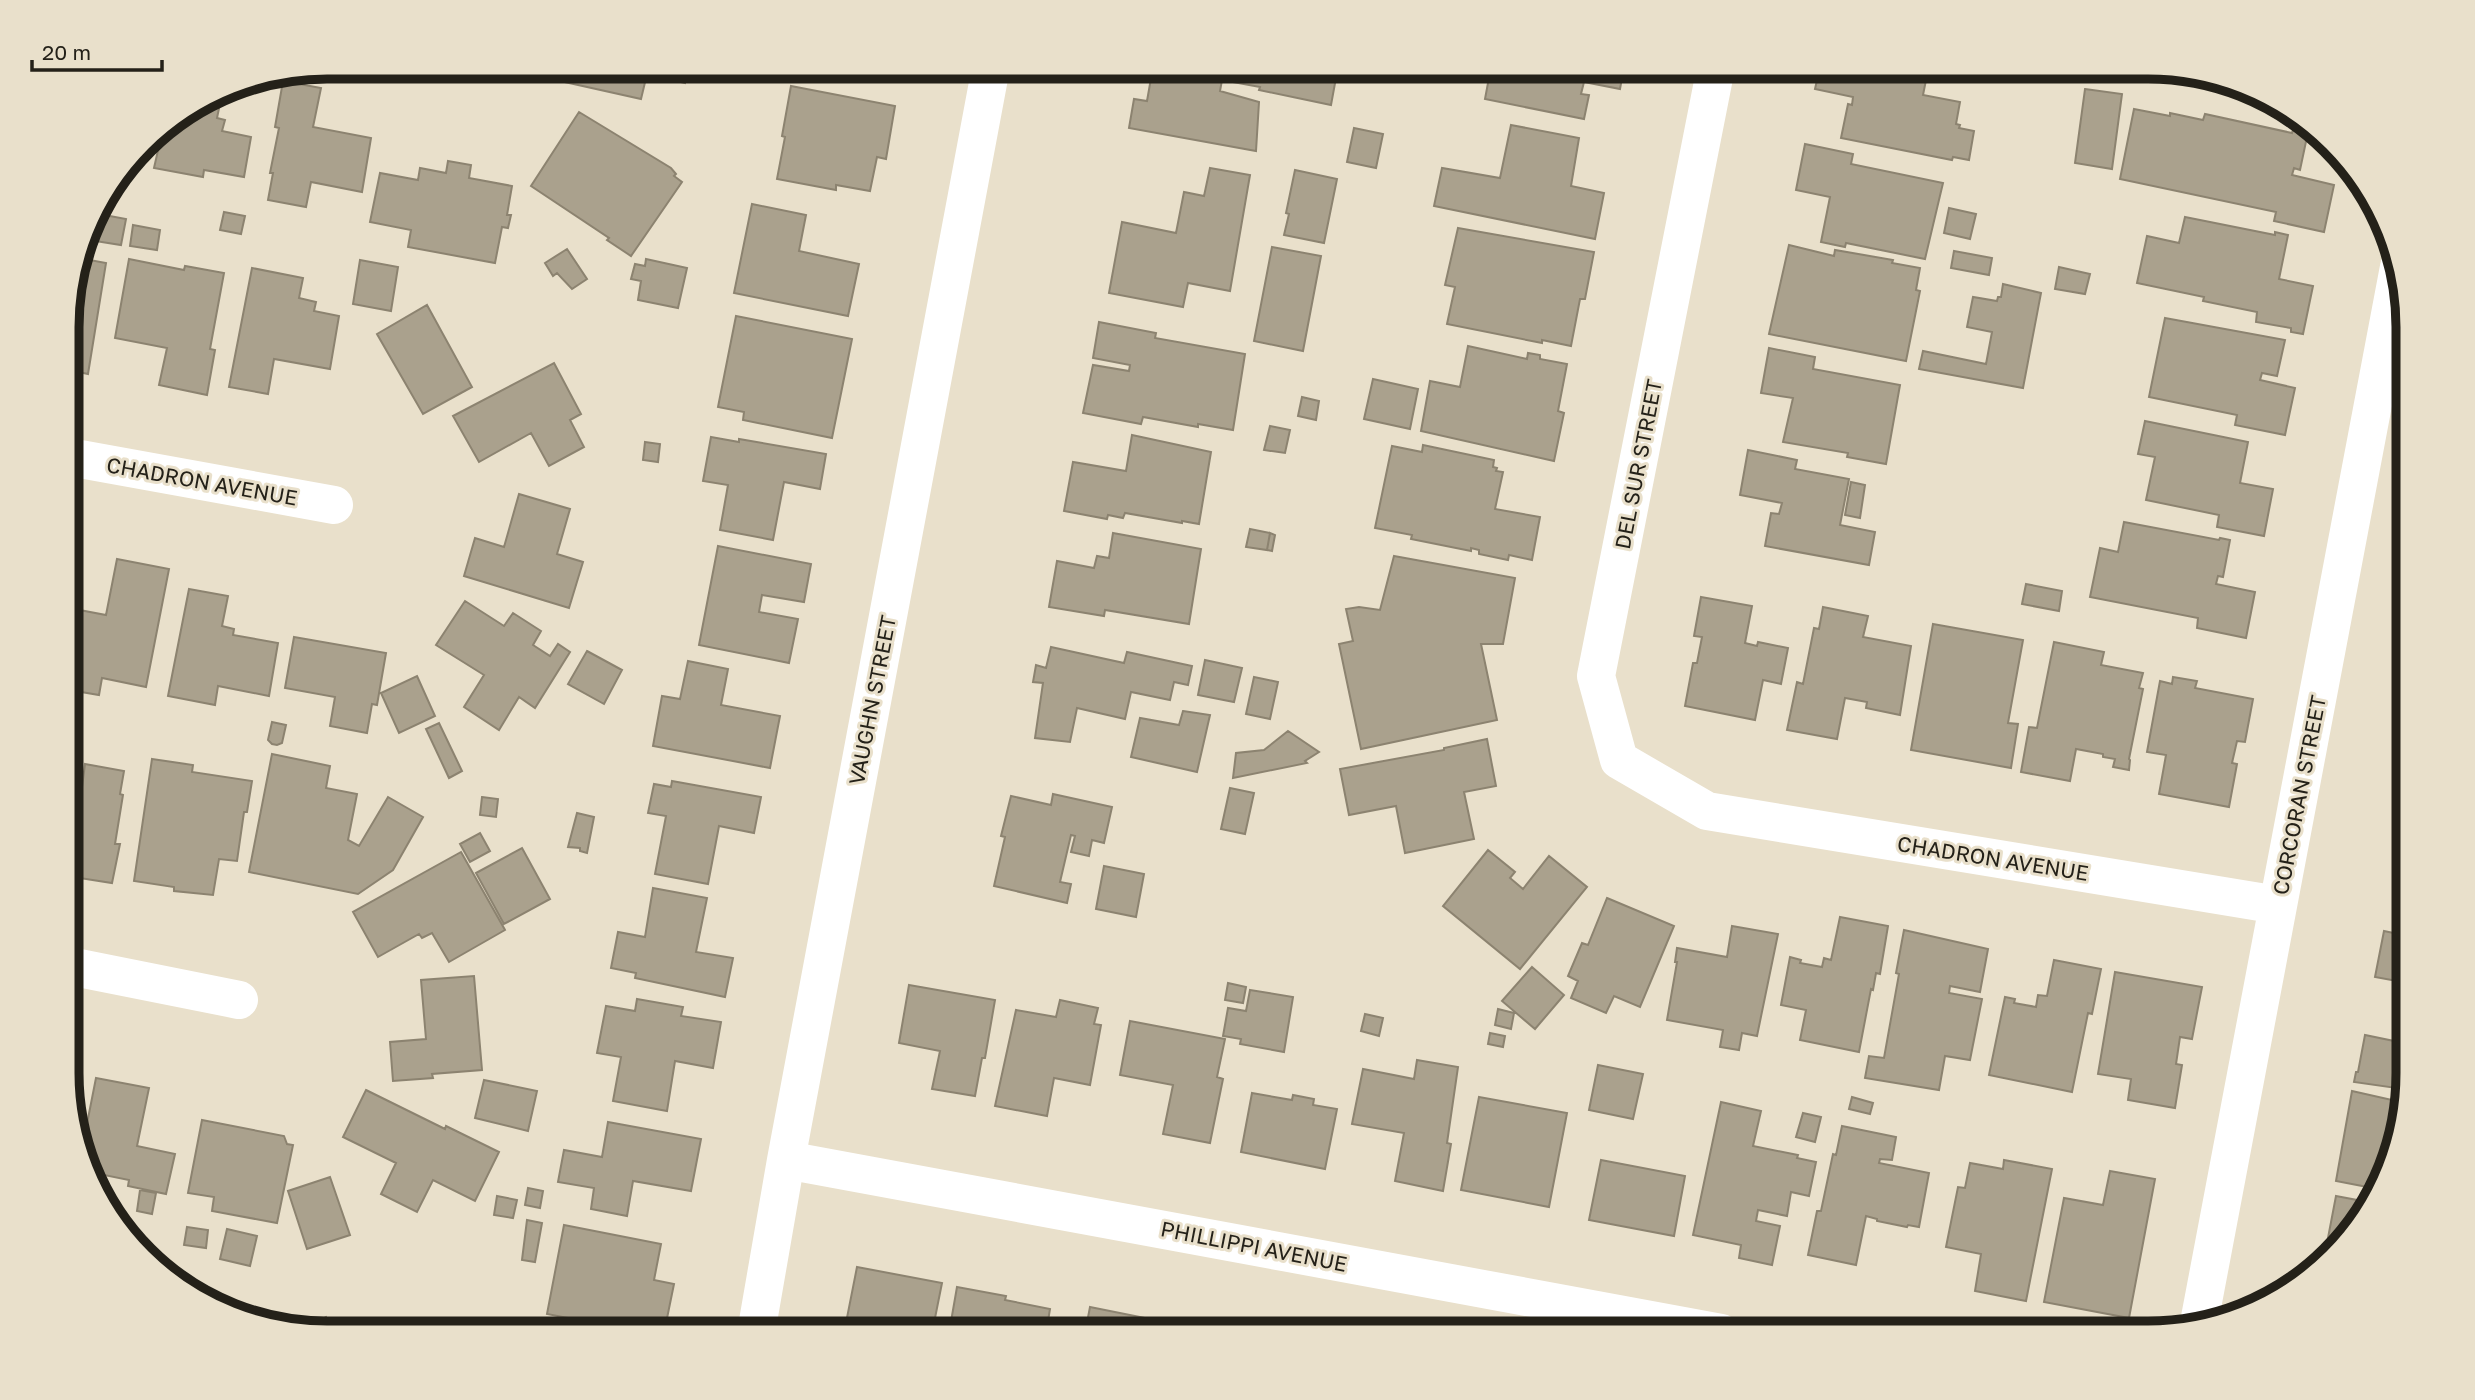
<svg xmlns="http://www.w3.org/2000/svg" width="2475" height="1400" viewBox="0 0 2475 1400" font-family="'Golos Text',sans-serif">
  <rect width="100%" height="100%" fill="#e9e0cb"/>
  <path fill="#aaa18d" stroke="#8c8370" stroke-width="2" d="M554,67H689L685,83L647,74L641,99L551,79Z
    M844,67H880L879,73Z
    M1153,67H1338L1331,105L1259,90L1260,87L1222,80L1220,91L1259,102L1256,151L1129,128L1134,99L1147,101Z
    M1491,67H1624L1620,89L1584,82L1581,94L1589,95L1584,119L1485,99Z
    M1820,67H1909L1928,70L1923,95L1960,102L1956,124L1960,125L1959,128L1974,131L1969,160L1953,157L1952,160L1841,138L1848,104L1852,105L1853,97L1815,89Z
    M2046,67H2076L2074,81L2044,75Z
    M283,81L321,88L313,127L371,138L362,192L311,182L306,207L268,200L273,173H270L279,128L275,127Z
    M791,86L895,106L886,159L877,157L870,191L836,185V190L777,179L785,137L782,136Z
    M2243,87L2278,101L2281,104L2241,99Z
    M223,89L217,118L225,120L222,131L251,137L244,177L204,170L203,177L154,168L159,146L154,145L156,131Z
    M2085,89L2122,94L2112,169L2075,163Z
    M2134,109L2170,116V113L2203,120L2205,114L2292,133L2293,130L2308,132L2300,170L2294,168L2292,175L2334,185L2324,232L2274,221L2276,212L2120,179Z
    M579,112L671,168L676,174L674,176L682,182L631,256L607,240L609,238L531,186Z
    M1511,125L1579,138L1571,186L1604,193L1595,239L1434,206L1442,168L1500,178Z
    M1354,128L1383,134L1376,168L1347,162Z
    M1805,144L1853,154L1851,164L1943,183L1925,259L1846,243L1845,247L1821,242L1830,197L1796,190Z
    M448,161L471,165L469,178L512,186L507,215H511L508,228L502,227L495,263L408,247L411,230L370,222L380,173L418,180L420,168L446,173Z
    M1210,168L1250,175L1230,291L1188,283L1183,307L1109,293L1122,222L1176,233L1184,192L1204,196Z
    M1295,170L1337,179L1324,243L1284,235L1289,214L1286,213Z
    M752,204L806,215L799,251L859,264L848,316L734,293Z
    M1949,208L1976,214L1970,239L1944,233Z
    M224,212L245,216L241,234L220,230Z
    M99,214L126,219L121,245L95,241Z
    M2185,217L2275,235V232L2288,235L2279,279L2313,286L2303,334L2291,332V328L2256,322L2257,312L2203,301L2204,297L2137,283L2147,236L2179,243Z
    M133,225L160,230L157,250L130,246Z
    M1458,228L1594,252L1585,299H1580L1571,346L1542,340V343L1447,324L1455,287L1445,285Z
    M1789,245L1834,256L1835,250L1893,260L1892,263L1920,268L1916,290L1920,291L1906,361L1769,334Z
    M1272,247L1321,256L1303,351L1254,341Z
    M567,249L587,279L572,289L557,273L553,276L545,263Z
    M1954,251L1992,258L1989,275L1951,268Z
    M79,258L106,263L88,374L69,370V294Z
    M129,259L184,270L185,266L224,273L210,349L215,350L207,395L159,385L167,348L115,338Z
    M646,259L687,268L678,308L638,300L641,281L631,279L635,264L645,266Z
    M360,260L398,267L391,311L353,304Z
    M2059,267L2090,274L2085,294L2055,289Z
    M252,268L303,278L299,298L316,302L314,311L339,316L330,369L274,359L268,394L229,387Z
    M2003,284L2041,293L2023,388L1919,369L1923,351L1986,364L1992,332L1967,327L1973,297L1997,301L1998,297H2001Z
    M427,305L472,387L423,414L377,334Z
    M736,316L852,339L832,438L743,420L744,412L718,407Z
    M2165,318L2285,340L2277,376L2262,373L2260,380L2295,388L2285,435L2235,425L2237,415L2149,397Z
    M1099,322L1156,333L1155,338L1245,354L1233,430L1198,424V427L1143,417L1141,424L1083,413L1093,365L1129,371L1130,365L1093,358Z
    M1468,346L1527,359L1528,353L1540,355V359L1567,364L1558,411L1564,413L1554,461L1421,431L1430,381L1460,387Z
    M1769,348L1815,357L1813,369L1900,385L1886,464L1847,457L1848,453L1783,442L1793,398L1761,393Z
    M554,363L581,414L570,420L584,447L549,466L531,433L479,462L453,416Z
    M1373,379L1418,389L1410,429L1364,419Z
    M1302,397L1319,401L1316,420L1298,416Z
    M2145,421L2248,442L2240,483L2273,489L2264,536L2217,527L2219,515L2146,500L2155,457L2138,454Z
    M1270,426L1290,430L1285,453L1264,450Z
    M1132,435L1211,452L1199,524L1182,521V523L1125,513L1123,518L1108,515L1107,519L1064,511L1073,462L1126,471Z
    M711,437L739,442V439L826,454L820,489L784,482L773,540L720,530L728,485L703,481Z
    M645,442L660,444L658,462L643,460Z
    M1423,445L1494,460L1493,467L1497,468L1496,471L1503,472L1495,509L1540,517L1532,560L1509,555L1508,560L1479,554V550L1471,548V551L1411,539L1412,535L1375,528L1392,446L1422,452Z
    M1748,450L1797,460L1795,469L1849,479L1840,525L1875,532L1869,565L1765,546L1771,513L1779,514L1782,503L1740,495Z
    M1851,482L1865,485L1860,518L1845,515Z
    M519,494L570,509L557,554L583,562L569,608L464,576L475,538L504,547Z
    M2124,522L2219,540L2220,538L2230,540L2223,577L2218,576L2216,584L2255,592L2246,638L2197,628L2198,618L2090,597L2100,548L2118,552Z
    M1250,529L1270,533L1267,550L1246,547Z
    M1113,533L1201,549L1189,624L1105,610L1104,616L1049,607L1057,561L1094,568L1097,556L1109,558Z
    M1270,533L1275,535L1272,551L1267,550Z
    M718,546L811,564L804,602L762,595L759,612L798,619L789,663L699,645Z
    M1394,556L1515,578L1503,644H1481L1497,720L1361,749L1339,644L1353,641L1346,609L1359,607L1380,610Z
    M117,559L169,569L146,687L102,678L99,695L69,690V608L106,615Z
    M2026,584L2062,591L2059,611L2022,604Z
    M189,589L228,596L222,626L234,629L233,635L278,643L269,696L218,686L215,705L168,696Z
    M1701,597L1752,606L1745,643L1757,646L1758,642L1788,648L1781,684L1763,680L1755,720L1685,706L1693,663H1697L1702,637L1694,636Z
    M465,601L504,626L513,613L541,631L533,645L550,656L558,644L570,652L535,708L519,697L499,730L464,707L484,675L436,645Z
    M1823,607L1868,616L1863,637L1911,646L1900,715L1866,708L1867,702L1845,698L1837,739L1787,730L1797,682L1803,684L1814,628L1819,629Z
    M1933,624L2023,640L2008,723L2018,724L2011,768L1911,750Z
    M294,637L386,653L377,705L372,704L367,733L330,726L335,697L285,688Z
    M2054,642L2104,652L2101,665L2143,673L2139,688L2143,689L2129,759L2130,760L2129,770L2113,767L2115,759L2103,757V754L2076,749L2070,781L2021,772L2029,727L2037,728Z
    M1051,647L1124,663L1127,652L1192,666L1188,685L1174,682L1170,700L1131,692L1125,719L1077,708L1070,742L1035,738L1043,683L1033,682L1036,665L1046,668Z
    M587,651L622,670L604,704L568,684Z
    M1205,660L1242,668L1234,702L1198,695Z
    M688,661L728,669L721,705L780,716L770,768L653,746L662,696L680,699Z
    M417,676L435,716L399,733L381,693Z
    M1254,677L1278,682L1270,719L1246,714Z
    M2173,677L2197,681L2195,688L2253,699L2245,742L2237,741L2232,763L2237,764L2229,807L2159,794L2166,755L2147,752L2160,681L2172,684Z
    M1183,711L1210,715L1197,772L1131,757L1140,718L1179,725Z
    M272,722L286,725L282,743L277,745L272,744L268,740Z
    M439,723L462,771L449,778L426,729Z
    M1288,731L1319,752L1305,761L1307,763L1233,778L1236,753L1264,750Z
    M1487,739L1496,786L1464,792L1474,839L1405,853L1396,806L1349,815L1340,769L1444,750V748Z
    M272,754L330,766L326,788L357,794L348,840L359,846L388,797L423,817L393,870L358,894L249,872Z
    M152,759L193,765L192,772L252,781L247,812H244L237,861L219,859L213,895L174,891V887L134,881Z
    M85,764L124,771L120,794L123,795L115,844H120L112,883L73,877L79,841L69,839V785L82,787Z
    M672,781L761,797L754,833L719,826L708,884L655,874L666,816L648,813L654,784L671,787Z
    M1230,788L1254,793L1245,834L1221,829Z
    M1053,794L1112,807L1104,843L1092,840L1089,856L1071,852L1075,836L1071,835L1060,882L1071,884L1067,903L994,886L1005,837L1001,836L1011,796L1051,805Z
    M482,797L498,799L496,817L480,815Z
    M577,813L594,817L587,853L580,851V848L568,847Z
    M2404,829L2408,830V879L2394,876Z
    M480,833L490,851L470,862L460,844Z
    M522,848L550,899L504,924L476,873Z
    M1488,850L1515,872L1510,878L1523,889L1549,856L1587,887L1520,969L1443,906Z
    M461,852L505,930L449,962L432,933L422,938L419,934L378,957L353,912Z
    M1104,866L1144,874L1136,917L1096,909Z
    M653,888L707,898L696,952L733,958L725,997L635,978L636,973L611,968L618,932L645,937Z
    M1607,898L1674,926L1640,1007L1614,996L1606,1013L1571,998L1578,981L1568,976L1582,943L1588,945Z
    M1840,917L1888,926L1880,974L1876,973L1873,990L1871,989L1859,1052L1800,1040L1806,1010L1781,1005L1790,957L1801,960L1800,963L1822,967L1824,958L1831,960Z
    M1732,926L1778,934L1757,1036L1742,1033L1739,1050L1720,1047L1723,1030L1667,1020L1677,962H1675L1677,948L1727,957Z
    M1904,930L1988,949L1980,992L1950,986L1949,993L1982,999L1970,1060L1945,1056L1939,1090L1865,1078L1869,1056L1884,1058L1899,974L1896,973Z
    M2384,931L2408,936V983L2375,977Z
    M2054,960L2101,969L2092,1014L2088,1013L2072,1092L1989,1075L2005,997L2015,999L2014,1003L2036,1007L2038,995L2047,996Z
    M1532,967L1564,995L1535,1029L1502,1001Z
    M2115,972L2202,987L2192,1039L2180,1037L2176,1064L2182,1065L2175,1108L2128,1100L2131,1079L2098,1074Z
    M474,976L482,1070L432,1074L433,1078L393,1081L390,1042L426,1039L421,980Z
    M1228,983L1246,987L1243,1003L1225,1000Z
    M909,985L995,1000L985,1058H982L975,1096L932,1089L940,1051L899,1043Z
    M1250,990L1293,997L1284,1052L1240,1044L1241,1039L1223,1036L1228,1008L1246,1011Z
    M637,999L683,1007L681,1016L721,1022L713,1068L675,1061L667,1111L613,1101L621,1057L597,1053L606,1006L635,1011Z
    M2405,999H2408V1079L2406,1078L2403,1089L2354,1082L2356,1072H2358L2365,1035L2399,1042L2402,1027L2399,1026L2401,1019L2404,1020L2406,1008H2403Z
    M1060,1000L1098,1008L1094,1024L1101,1025L1090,1085L1054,1078L1047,1116L995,1106L1016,1010L1056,1017Z
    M1498,1009L1514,1013L1511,1029L1495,1025Z
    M1365,1014L1383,1018L1379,1036L1361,1031Z
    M1130,1021L1225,1039L1217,1077L1223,1079L1210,1143L1163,1134L1173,1085L1120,1075Z
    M1490,1033L1505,1036L1503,1047L1488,1044Z
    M1417,1060L1458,1067L1447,1143L1451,1144L1443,1191L1395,1181L1404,1133L1352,1124L1363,1069L1414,1079Z
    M1598,1065L1643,1074L1633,1119L1589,1110Z
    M96,1078L149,1088L137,1146L175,1154L166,1194L128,1186L129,1180L94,1173L83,1144Z
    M484,1080L537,1091L528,1131L475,1118Z
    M366,1090L445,1129L446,1126L499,1152L475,1201L433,1180L417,1212L381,1194L396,1163L343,1137Z
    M2352,1091L2401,1102V1113L2378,1189L2336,1181Z
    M1252,1093L1292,1100L1293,1095L1314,1099L1313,1105L1337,1109L1325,1169L1241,1152Z
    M1479,1097L1567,1113L1549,1207L1461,1190Z
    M1852,1097L1873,1103L1870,1114L1849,1109Z
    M1721,1102L1761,1111L1753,1146L1798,1155L1797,1158L1816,1162L1809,1196L1791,1192L1787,1216L1758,1210L1756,1221L1780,1226L1772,1265L1739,1258L1741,1245L1693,1235Z
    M1803,1113L1821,1117L1815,1142L1796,1137Z
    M202,1120L284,1136L287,1144L293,1145L277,1223L212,1211L214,1197L188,1193Z
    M608,1122L701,1139L691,1191L633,1181L627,1216L591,1209L594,1188L558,1182L564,1150L602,1157Z
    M1842,1126L1896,1137L1892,1160L1880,1159L1879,1163L1929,1173L1919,1227L1908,1225L1907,1227L1877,1221V1219L1866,1216L1856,1265L1808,1255L1817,1211H1821L1833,1154L1836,1155Z
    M1601,1160L1685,1176L1674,1236L1589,1220Z
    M2004,1160L2052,1169L2026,1301L1975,1291L1981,1254L1946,1247L1958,1187L1965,1188L1970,1163L2003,1169Z
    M2110,1171L2155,1179L2129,1318L2044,1302L2064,1198L2103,1205Z
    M330,1177L350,1235L307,1249L288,1191Z
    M528,1188L543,1191L540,1208L525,1205Z
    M140,1190L156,1193L152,1214L137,1211Z
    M497,1196L517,1200L513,1218L494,1215Z
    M2336,1196L2373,1203L2332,1257L2323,1264Z
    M527,1220L542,1223L535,1262L522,1260Z
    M564,1225L661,1244L654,1280L674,1284L664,1333H646L547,1314Z
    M187,1227L208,1230L206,1248L184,1245Z
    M227,1229L257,1236L250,1266L220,1259Z
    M857,1267L942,1283L932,1333H873L845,1328Z
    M957,1287L1006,1296L1005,1300L1050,1309L1046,1333H949Z
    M215,1306L260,1315L259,1324Z
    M1090,1307L1175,1324L1174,1333H1085Z
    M326,1317L334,1333L300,1330Z
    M465,1319L490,1323L488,1333H462Z"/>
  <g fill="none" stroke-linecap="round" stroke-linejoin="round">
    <path stroke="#fff" stroke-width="38" d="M1716,67L1596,676L1619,760L1707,811L2278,905
      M69,457L334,505
      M69,966L239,1000
      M786,1160L1721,1333
      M2199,1323L2399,267
      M756,1333L786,1160L991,67"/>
  </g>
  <g text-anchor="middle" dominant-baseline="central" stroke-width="6" stroke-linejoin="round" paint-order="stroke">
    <g font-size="21" fill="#242119" stroke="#e9e0cb">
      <text transform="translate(1638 464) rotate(-79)">DEL SUR STREET</text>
      <text transform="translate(202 481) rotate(10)">CHADRON AVENUE</text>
      <text transform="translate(872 700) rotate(-79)">VAUGHN STREET</text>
      <text transform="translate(2299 795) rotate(-79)">CORCORAN STREET</text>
      <text transform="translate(1993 858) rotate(9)">CHADRON AVENUE</text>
      <text transform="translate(1254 1246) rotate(11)">PHILLIPPI AVENUE</text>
    </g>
  </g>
  <path d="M0 0H2475V1400H0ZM327 79H2148A248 248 0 0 1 2396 327V1073A248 248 0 0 1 2148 1321H327A248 248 0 0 1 79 1073V327A248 248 0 0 1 327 79Z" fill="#e9e0cb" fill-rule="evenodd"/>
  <path fill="none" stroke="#242119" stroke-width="9" d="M327 79H2148A248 248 0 0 1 2396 327V1073A248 248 0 0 1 2148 1321H327A248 248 0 0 1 79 1073V327A248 248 0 0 1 327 79Z"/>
  <path d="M32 60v10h130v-10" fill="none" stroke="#242119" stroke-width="3.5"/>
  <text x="42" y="60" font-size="21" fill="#242119" stroke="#e9e0cb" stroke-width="5" paint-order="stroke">20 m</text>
</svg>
